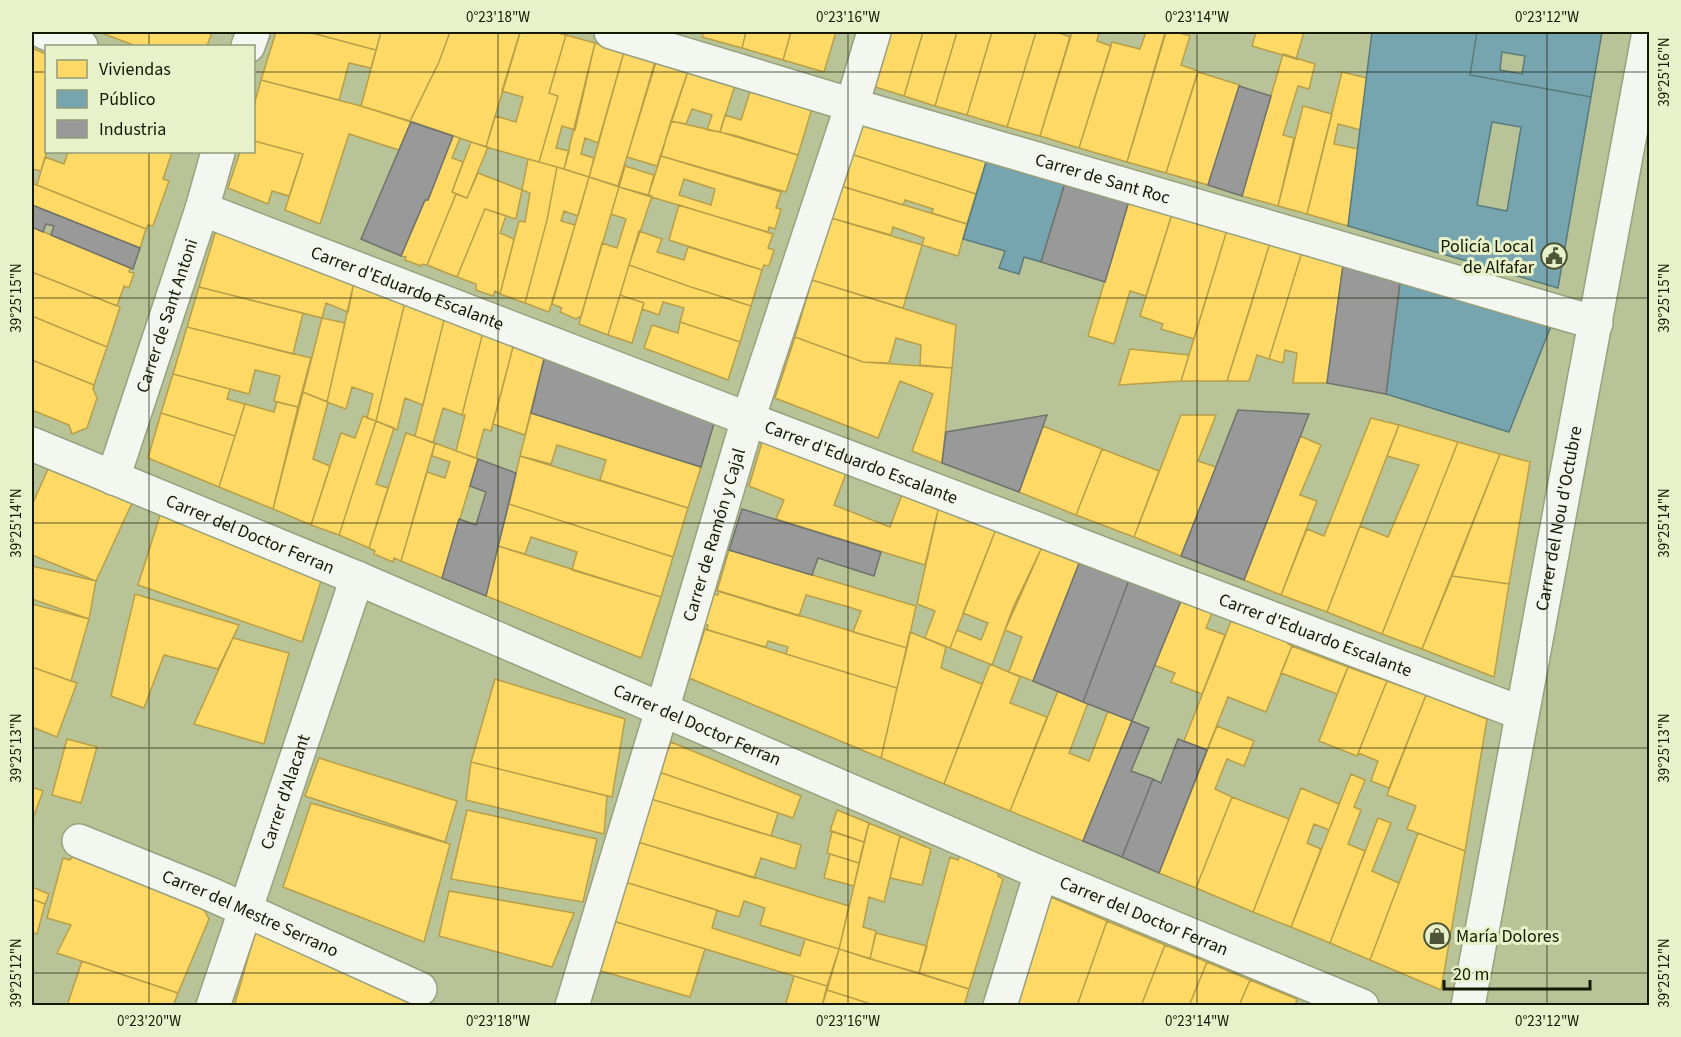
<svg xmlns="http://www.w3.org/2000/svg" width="1681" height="1037" viewBox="0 0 1681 1037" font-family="'Source Sans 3',sans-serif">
  <rect width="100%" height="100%" fill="#b9c398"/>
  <path fill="#ffd966" stroke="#b89f47" stroke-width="1.5" fill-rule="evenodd" d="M99,32H212L207,46H136Z
    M276,32H308L376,50L371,68L349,63L339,100L261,80Z
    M308,32H381L376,50Z
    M381,32H450L439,62L410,121L361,106Z
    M450,32L520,33L486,147L410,121L439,62Z
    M520,32H554L566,35L549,93L558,96L539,162L486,147L495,116L516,122L523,97L502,91Z
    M704,32H746L742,48L702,37Z
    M746,32H791L783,60L742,48Z
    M791,32H836L824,72L783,60Z
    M889,32H923L904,96L872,86Z
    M923,32H957L935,106L904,96Z
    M957,32H992L967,115L935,106Z
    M992,32H1036L1007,127L967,115Z
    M1036,32H1057L1070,37L1040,136L1007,127Z
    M1072,32H1099L1097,41L1111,46L1079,148L1040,136Z
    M1146,32L1165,33L1127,162L1079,148L1112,42L1140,49Z
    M1166,32H1176L1190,36L1181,65L1198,71L1166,173L1127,162Z
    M1256,32H1304L1296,59L1252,46Z
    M566,35L595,43L575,130L562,126L556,148L569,151L564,169L539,162L558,96L549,93Z
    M595,43L624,52L598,143L585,138L581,154L594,158L589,177L564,169Z
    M32,48L46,54L47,152L41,171L32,169Z
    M624,52L656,62L618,186L589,177Z
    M1283,54L1315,64L1309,89L1298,86L1283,135L1294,138L1278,206L1242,196Z
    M657,55L688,71L657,166L627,157Z
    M688,71L735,85L720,132L707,130L712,115L692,109L686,124L671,121Z
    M1198,72L1240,85L1208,185L1166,173Z
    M1342,72L1367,78L1361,130L1338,124L1334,144L1358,149L1348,226L1307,214Z
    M261,80L361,106L411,122L399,150L349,134L320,224L285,210L303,154L254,141V105Z
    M751,89L812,108L798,155L720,132L725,115L741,120Z
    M1303,106L1332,114L1307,214L1278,206Z
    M671,121L737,136L798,155L786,192L661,156Z
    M861,122L987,159L976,194L851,154Z
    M453,136L460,138L452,158L463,162L452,192L456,194L427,265L422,264L421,266L405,260L406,257L401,256L425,200H428Z
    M254,141L303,154L289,196L272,191L268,204L228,188L240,152H254Z
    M471,142L488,147L467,198L452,192Z
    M68,152H172L163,179L169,181L153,226L148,225L146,229L37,185L45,157L64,164Z
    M851,154L976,194L967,224L932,213L933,209L905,200L903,205L841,186Z
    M661,156L781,192L776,208L781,209L775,229L769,227L768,232L648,196ZM684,179L715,189L711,205L679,195Z
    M528,159L557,167L547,220L525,303L500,294L519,221L525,222L530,193L522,190Z
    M625,166L654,175L648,196L619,187Z
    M557,167L589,177L578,216L564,211L561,221L575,225L549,312L525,303L547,220Z
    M478,173L522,190L518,209L516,219L485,209L457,277L427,265L456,194L467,198Z
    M589,177L619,187L581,316L576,319L560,312L562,308L552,304Z
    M32,183L146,229L140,248L32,205Z
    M841,186L967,224L958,256L922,245L924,238L893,227L891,235L831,218Z
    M619,187L652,196L629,265L608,335L579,324L602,243L617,248L626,219L611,214Z
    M1129,201L1172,214L1146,296L1130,291L1114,344L1088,336Z
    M679,205L773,234L768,248L774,250L769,266L764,265L762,270L669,240Z
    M485,209L506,216L500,233L514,239L500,294L495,291L493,296L476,290V284L457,277Z
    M1172,214L1227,230L1194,339L1161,329L1163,324L1140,316Z
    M831,218L922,245L903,308L812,280Z
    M32,227L130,268L129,272L134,273L129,288L124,286L117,306L32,272Z
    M216,230L354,282L348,312L326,303L322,318L199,287Z
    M1227,230L1270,243L1251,305L1227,381H1181Z
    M639,231L662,239L657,252L684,260L688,247L762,270L751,306L691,287L629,265Z
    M1270,243L1302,252L1269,359L1257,355L1249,381H1227Z
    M1302,252L1343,265L1327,383H1293L1297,353L1285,350L1283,363L1269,359Z
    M629,265L691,287L751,306L740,342L680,322L684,308L663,302L659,315L642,309L644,303L620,295Z
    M32,272L120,307L107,347L32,316Z
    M812,280L956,325L952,368L920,365L921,345L896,338L889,363L863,362L795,337Z
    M354,282L405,302L376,421L367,418L373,394L352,387L346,409L327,402Z
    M199,287L303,313L293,354L187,327Z
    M620,295L644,303L632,343L608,335Z
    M405,302L445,316L423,405L405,398L397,430L376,421Z
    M32,316L107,347L94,385L32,360Z
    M445,316L483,332L462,415L443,408L433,443L415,436Z
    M322,318L345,323L327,402L303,392Z
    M680,322L740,342L728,380L644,348L652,325L678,333Z
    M187,327L311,358L298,407L274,401L280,376L255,370L249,394L173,374Z
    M483,332L514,343L491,431L484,429L476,458L456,451L465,415H462Z
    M795,337L863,362L952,368L942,463L912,451L933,394L900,381L878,438L775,398Z
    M514,343L545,355L525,435L493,424Z
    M1130,349L1189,355L1181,381L1119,385Z
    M32,360L94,385L93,389L97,398L87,428L72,434L69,425L32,410Z
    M173,374L230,389L227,399L245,404L235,436L161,413Z
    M303,392L328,402L313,459L330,466L311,525L273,509Z
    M277,402L298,407L273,509L219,487L245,404L274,412Z
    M161,413L235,436L219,487L148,458Z
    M531,413L701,467L688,508L600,480L606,460L557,445L551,464L520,456Z
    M1181,415H1216L1198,461L1216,467L1181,556L1134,537Z
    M363,416L376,421L339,535L311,525L341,433L355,438Z
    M1371,418L1399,425L1327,612L1281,595L1307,529L1324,536Z
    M376,421L394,428L376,484L388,488L369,548L339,535Z
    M1399,425L1458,442L1382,634L1327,612L1360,526L1388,537L1419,465L1387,456Z
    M1043,426L1102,449L1076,515L1019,492Z
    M406,433L435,443L401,561L394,558L393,562L374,554L375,551L369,548Z
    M1300,436L1321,445L1300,495L1317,501L1281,595L1244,580Z
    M763,439L847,471L834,505L890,527L903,492L939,506L925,565L776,519L784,500L749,486Z
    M1458,442L1500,454L1422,649L1382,634Z
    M435,443L478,459L442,578L401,561L427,472L445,478L450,462L432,456Z
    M1102,449L1159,471L1134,537L1076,515Z
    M1500,454L1530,462L1509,584L1452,576Z
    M520,456L688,508L673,557L509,504Z
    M49,467L133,501L96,581L32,555V505Z
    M509,504L673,557L661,597L572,570L577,552L531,537L525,554L498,546Z
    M939,506L996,529L950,648L925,638L935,611L917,604Z
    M162,509L322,578L302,642L138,585Z
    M996,529L1042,547L1013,608L992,665L950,648L957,630L981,640L988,623L963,613Z
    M498,546L661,597L641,658L486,596Z
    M1042,547L1080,561L1033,681L1009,672L1022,637L1005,630Z
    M729,550L916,606L907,648L853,632L861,611L849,607L806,595L799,616L717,591Z
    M32,566L96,581L89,619L32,599Z
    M1452,576L1509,584L1494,677L1422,649Z
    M719,591L907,648L897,688L786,654L788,647L768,641L766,647L707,630L708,625L702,624L711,594L718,595Z
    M135,594L239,625L218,669L164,655L144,708L111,696Z
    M1181,601L1212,613L1206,628L1225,635L1202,694L1171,682L1175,673L1154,665Z
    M32,604L89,619L71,681L32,667Z
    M1237,616L1292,637L1288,644L1292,646L1266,712L1228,697L1207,750L1184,741L1231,621L1235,623Z
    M705,629L897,688L881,758L689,678Z
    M910,632L946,647L941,668L982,684L944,784L881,758Z
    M233,638L289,653L264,744L194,724Z
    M1292,646L1348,667L1337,694L1281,673Z
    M990,664L1020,677L1010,703L1047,717L1010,811L944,784Z
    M32,667L77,683L57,737L32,727Z
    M1348,667L1387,681L1357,756L1319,741Z
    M495,679L625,719L612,797L471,762Z
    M1387,681L1426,695L1389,788L1371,781L1378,761L1358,753Z
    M1058,691L1088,703L1069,753L1089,761L1108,711L1132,721L1083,841L1010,811Z
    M1426,695L1487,719L1465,851L1407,829L1416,806L1387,795Z
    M1217,726L1254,741L1244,766L1227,759L1215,789L1232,797L1196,888L1159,873Z
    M67,739L97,747L81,803L52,795Z
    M671,742L801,796L793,818L659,772Z
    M319,758L457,801L445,842L305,796Z
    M471,762L607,796L604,834L466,800Z
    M659,772L778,813L771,836L651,799Z
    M1351,774L1365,780L1354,807L1361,810L1348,844L1365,851L1330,943L1291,927Z
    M32,787L43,791L32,821Z
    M1301,788L1339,804L1329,830L1314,824L1307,843L1321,849L1291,927L1253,912Z
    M1232,797L1289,819L1253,912L1196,888Z
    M651,799L801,845L795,869L761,858L754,878L638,842Z
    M311,803L450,844L424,942L283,887Z
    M467,810L597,839L583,902L451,879Z
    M837,810L869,823L864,842L830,831Z
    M1378,818L1391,823L1372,871L1399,883L1370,960L1330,943Z
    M869,823L900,836L884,902L869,897L863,927L876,931L870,959L839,949Z
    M832,831L864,842L859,863L827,853Z
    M1418,833L1465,851L1441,990L1370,960Z
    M900,836L931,849L922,885L890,878Z
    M638,842L849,906L839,949L760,925L765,908L744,901L739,917L625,882Z
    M961,853L1000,869L998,876L1003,879L969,989L919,973L950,857L958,860Z
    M830,854L859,863L854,886L824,878Z
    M73,855L201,905L209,919L178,993L57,953L71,925L47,918L63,858L70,860Z
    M625,882L717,910L712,928L800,956L805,939L839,949L827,986L613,921Z
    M32,887L49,894L45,904L32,899Z
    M449,891L574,913L552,967L439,936Z
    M1051,897L1107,921L1077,1006H1017Z
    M32,899L45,904L37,934L32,932Z
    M613,921L705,949L690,997L598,970Z
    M1107,921L1165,945L1141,1006H1077Z
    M256,930L420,989L418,1006H242L235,1003Z
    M876,933L927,946L919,973L870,959Z
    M1165,945L1207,962L1189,1006H1141Z
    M839,949L969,989L964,1006H877L827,990Z
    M82,961L178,993L173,1006H67Z
    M1207,962L1250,980L1239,1006H1189Z
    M794,976L827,986L822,1006H785Z
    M1250,980L1297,999L1295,1006H1239Z
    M827,990L877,1006H822Z"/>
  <path fill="#76a5af" stroke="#597b7a" stroke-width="1.5" fill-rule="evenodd" d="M1372,32H1477L1470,75L1591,97L1558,288L1348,226ZM1492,122L1521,127L1507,211L1477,205Z
    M1477,32H1602L1591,97L1470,75ZM1502,52L1525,56L1522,74L1500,70Z
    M987,159L1065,183L1041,262L1024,257L1019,274L999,268L1005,251L963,239Z
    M1400,282L1551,326L1509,432L1386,394Z"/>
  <path fill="#999" stroke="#71736b" stroke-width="1.5" d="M1239,86L1271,96L1242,196L1208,185Z
    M411,122L453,136L428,200H425L401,256L361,239Z
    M1065,183L1129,201L1105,282L1041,262Z
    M32,205L140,248L133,269L51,235L54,226L46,224L43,232L32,227Z
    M1343,265L1400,282L1386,394L1327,383Z
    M545,355L715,420L701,467L531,413Z
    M1238,410L1309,414L1244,580L1181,556Z
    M1047,415L1019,492L942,463L946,432Z
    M478,459L516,473L486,596L442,578L459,519L476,525L486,492L470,486Z
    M742,509L881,552L874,576L818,558L812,575L729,550Z
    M1080,561L1129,580L1083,702L1033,681Z
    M1129,580L1181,601L1132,721L1083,702Z
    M1132,721L1149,728L1131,771L1153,779L1122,857L1083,841Z
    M1178,739L1207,750L1159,873L1122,857L1153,779L1161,783Z"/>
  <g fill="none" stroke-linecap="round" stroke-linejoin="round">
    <g stroke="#98a17e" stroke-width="36">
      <g id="minor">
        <path d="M44,32L81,46"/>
        <path id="s1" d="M611,32L852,105L1596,323"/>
        <path d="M248,46L253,32"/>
        <path id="s2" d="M202,209L748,419L1521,713"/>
        <path id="s3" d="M32,444L357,578L1041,873L1362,1006"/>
        <path id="s4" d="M113,478L202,209L218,152"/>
        <path id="s5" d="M79,841L208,893L420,989"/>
        <path id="s6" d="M213,1006L357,578"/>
        <path id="s7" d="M572,1006L662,710L748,419L852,105L874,32"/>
        <path d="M1000,1006L1041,873"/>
        <path id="s8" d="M1468,1006L1649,32"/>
      </g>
    </g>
    <use href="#minor" stroke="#f4f6f0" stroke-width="33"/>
  </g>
  <path fill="none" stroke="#141900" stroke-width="1.5" stroke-opacity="0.45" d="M149,32V46M498,32V1006M848,32V1006M1197,32V1006M1547,32V1006M32,72H46M254,72H1650M149,152V1006M32,298H1650M32,523H1650M32,748H1650M32,973H1650"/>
  <defs>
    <g id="civic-ring" transform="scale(1.35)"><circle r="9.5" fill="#e7f1ca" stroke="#4e5435" stroke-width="1.5"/><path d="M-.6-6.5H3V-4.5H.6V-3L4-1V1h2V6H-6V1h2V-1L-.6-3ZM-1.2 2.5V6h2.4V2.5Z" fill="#4e5435"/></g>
    <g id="shop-ring" transform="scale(1.35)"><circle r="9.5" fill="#e7f1ca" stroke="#4e5435" stroke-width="1.5"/><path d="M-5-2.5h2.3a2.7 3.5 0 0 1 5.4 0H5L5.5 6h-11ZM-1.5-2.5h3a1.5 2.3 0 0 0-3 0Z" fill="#4e5435"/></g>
  </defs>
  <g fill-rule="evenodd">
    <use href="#civic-ring" x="1554" y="256"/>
    <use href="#shop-ring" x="1437" y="936"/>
  </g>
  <g text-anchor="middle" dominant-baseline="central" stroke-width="6" stroke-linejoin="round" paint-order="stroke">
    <g font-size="18" fill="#141900" stroke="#e7f1ca">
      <text stroke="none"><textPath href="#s1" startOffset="513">Carrer de Sant Roc</textPath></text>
      <text stroke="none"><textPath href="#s2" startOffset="220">Carrer d'Eduardo Escalante</textPath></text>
      <text stroke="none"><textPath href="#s4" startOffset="171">Carrer de Sant Antoni</textPath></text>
      <text stroke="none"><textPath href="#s2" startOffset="706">Carrer d'Eduardo Escalante</textPath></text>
      <text stroke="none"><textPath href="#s8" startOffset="496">Carrer del Nou d'Octubre</textPath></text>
      <text stroke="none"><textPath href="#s3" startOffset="236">Carrer del Doctor Ferran</textPath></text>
      <text stroke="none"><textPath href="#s7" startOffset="492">Carrer de Ramón y Cajal</textPath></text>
      <text stroke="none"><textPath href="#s2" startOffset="1192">Carrer d'Eduardo Escalante</textPath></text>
      <text stroke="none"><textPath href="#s3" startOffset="722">Carrer del Doctor Ferran</textPath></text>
      <text stroke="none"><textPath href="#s6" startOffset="226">Carrer d'Alacant</textPath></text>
      <text stroke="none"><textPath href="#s5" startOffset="186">Carrer del Mestre Serrano</textPath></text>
      <text stroke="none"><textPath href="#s3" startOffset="1208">Carrer del Doctor Ferran</textPath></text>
    </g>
    <g font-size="18" fill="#141900" stroke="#e7f1ca" text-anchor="end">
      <text x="1534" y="246">Policía Local<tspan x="1534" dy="21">de Alfafar</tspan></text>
      <text x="1456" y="936" text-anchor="start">María Dolores</text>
    </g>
  </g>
  <rect width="1681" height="1037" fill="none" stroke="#e7f1ca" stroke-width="66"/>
  <rect x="45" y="45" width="210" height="108" fill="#e7f1ca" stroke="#939b79" stroke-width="1.5"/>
  <rect x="57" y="60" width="30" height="18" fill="#ffd966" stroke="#939b79" stroke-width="1.5"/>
  <text x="99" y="75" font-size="18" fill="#141900">Viviendas</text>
  <rect x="57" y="90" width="30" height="18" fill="#76a5af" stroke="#939b79" stroke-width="1.5"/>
  <text x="99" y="105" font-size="18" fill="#141900">Público</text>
  <rect x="57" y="120" width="30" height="18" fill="#999999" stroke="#939b79" stroke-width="1.5"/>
  <text x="99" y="135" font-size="18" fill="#141900">Industria</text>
  <path d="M1444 980v9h146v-9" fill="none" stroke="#141900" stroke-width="3"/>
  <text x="1453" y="980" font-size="18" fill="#141900" stroke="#e7f1ca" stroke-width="4.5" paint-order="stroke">20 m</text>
  <rect x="33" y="33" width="1615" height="971" fill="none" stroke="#141900" stroke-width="2"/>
  <g font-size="15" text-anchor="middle" fill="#141900">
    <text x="498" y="22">0°23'18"W</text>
    <text x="848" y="22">0°23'16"W</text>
    <text x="1197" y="22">0°23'14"W</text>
    <text x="1547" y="22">0°23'12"W</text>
    <text transform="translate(1664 72) rotate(-90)" y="5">39°25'16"N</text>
    <text transform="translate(16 298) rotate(-90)" y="5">39°25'15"N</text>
    <text transform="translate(1664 298) rotate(-90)" y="5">39°25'15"N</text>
    <text transform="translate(16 523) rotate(-90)" y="5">39°25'14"N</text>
    <text transform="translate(1664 523) rotate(-90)" y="5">39°25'14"N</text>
    <text transform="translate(16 748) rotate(-90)" y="5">39°25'13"N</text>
    <text transform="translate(1664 748) rotate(-90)" y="5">39°25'13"N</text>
    <text transform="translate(16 973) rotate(-90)" y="5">39°25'12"N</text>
    <text transform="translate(1664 973) rotate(-90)" y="5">39°25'12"N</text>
    <text x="149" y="1026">0°23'20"W</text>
    <text x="498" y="1026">0°23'18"W</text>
    <text x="848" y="1026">0°23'16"W</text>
    <text x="1197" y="1026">0°23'14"W</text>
    <text x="1547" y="1026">0°23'12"W</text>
  </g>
</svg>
